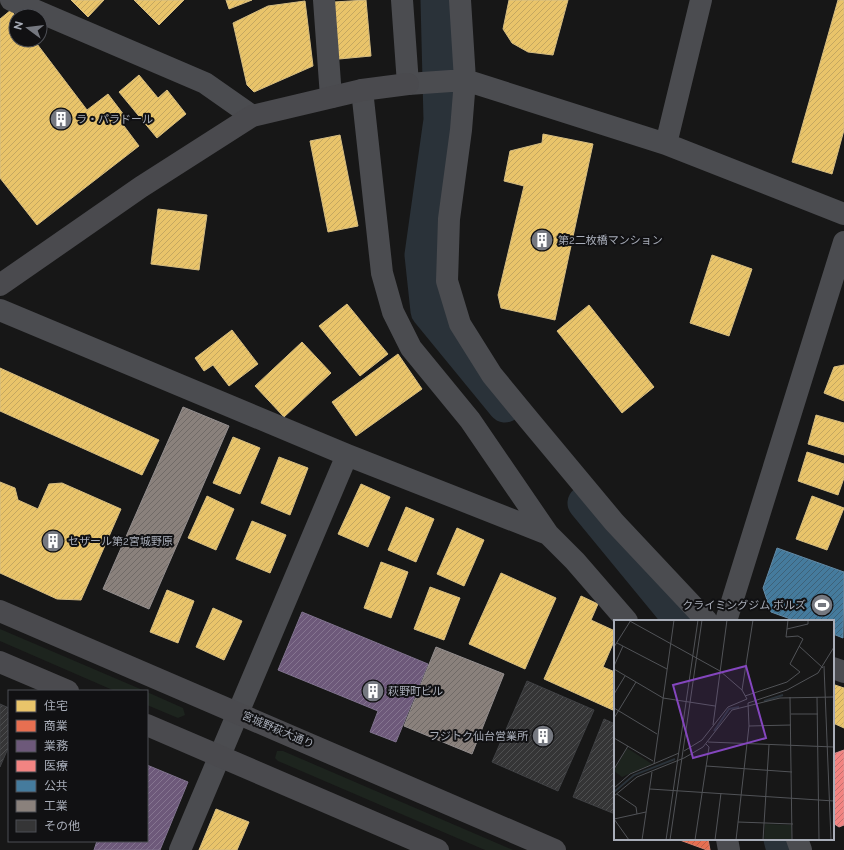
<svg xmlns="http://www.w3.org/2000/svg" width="844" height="850" viewBox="0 0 844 850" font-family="Raleway,'Noto Sans JP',sans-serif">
  <defs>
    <pattern id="homes-hatch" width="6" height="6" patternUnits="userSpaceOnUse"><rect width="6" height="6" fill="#e9c46a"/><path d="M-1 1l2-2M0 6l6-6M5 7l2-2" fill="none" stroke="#c4a760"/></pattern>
    <pattern id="shops-hatch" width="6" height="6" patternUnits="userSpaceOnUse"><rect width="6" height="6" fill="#e76f51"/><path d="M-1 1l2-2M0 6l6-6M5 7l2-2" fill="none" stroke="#ba604a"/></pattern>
    <pattern id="offices-hatch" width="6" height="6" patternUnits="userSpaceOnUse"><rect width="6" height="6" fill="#6d597a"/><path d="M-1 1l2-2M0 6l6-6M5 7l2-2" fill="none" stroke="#857590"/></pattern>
    <pattern id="health-hatch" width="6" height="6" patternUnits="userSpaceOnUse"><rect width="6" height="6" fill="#f28482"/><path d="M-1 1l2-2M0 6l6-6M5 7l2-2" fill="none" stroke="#c2706f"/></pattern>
    <pattern id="public-hatch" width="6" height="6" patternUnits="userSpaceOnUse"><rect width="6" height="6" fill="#457b9d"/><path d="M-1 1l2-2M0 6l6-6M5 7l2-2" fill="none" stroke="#3e6279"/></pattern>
    <pattern id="industry-hatch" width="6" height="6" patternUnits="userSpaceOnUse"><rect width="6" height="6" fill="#8a817c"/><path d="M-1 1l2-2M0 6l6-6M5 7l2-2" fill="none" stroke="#706a67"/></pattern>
    <pattern id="building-hatch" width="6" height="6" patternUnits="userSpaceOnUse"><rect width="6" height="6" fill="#353536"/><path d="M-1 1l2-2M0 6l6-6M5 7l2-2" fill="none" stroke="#4f5051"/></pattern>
  </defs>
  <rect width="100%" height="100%" fill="#171717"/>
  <path fill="#1d241e" d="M0,629L145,691H115L0,641Z
    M147,692L183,708L185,715L178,718L147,705Z
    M277,751H283L513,850H485L278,761L275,758Z"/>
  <path fill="url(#homes-hatch)" stroke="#d6bd81" d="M71,0H104L88,17Z
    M134,0H184L159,25Z
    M226,0H252L229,9Z
    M366,0L371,56L339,59L334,2Z
    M509,0H568L553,55L528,52L512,43L503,29Z
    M838,0H844V130L832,174L792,162Z
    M305,1L313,66L254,92L247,85L233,23L268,6Z
    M11,10L16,17V40H34L87,110L108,94L124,115L121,122L139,146L37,225L0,178V19Z
    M139,75L158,98L167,90L186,114L157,138L119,92Z
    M543,134L593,144L555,320L501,308L498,295L524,186L504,181L510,151L542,143Z
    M340,135L358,226L328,232L310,141Z
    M158,209L207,215L199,270L151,264Z
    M712,255L752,269L729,336L690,323Z
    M347,304L388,354L360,376L319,326Z
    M589,305L654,387L622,413L557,331Z
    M232,330L258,364L229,386L213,365L204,371L195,358Z
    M302,342L331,373L284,417L255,386Z
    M398,354L422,389L356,436L332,402Z
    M844,365V401L824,393L834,367Z
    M0,368L159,440L142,475L0,411Z
    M816,415L844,423V455L808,444Z
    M233,437L260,448L240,494L213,483Z
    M807,452L844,464V478L838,495L798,481Z
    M279,457L308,468L290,515L261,503Z
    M0,482L15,488L18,500L38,509L49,484L62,483L121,509L81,600L57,599L0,573Z
    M361,484L390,497L368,547L338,534Z
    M207,496L234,509L216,550L188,538Z
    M812,496L844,508L827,550L796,539Z
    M406,507L434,519L416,562L388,550Z
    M252,521L286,535L270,573L236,559Z
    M457,528L484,540L464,586L437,574Z
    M381,562L408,572L391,618L364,608Z
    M501,573L556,598L525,669L469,644Z
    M430,587L460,598L444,640L414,629Z
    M167,590L194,601L178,643L150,632Z
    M581,596L598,604L591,620L615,631V639L603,667L615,672V711L544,679Z
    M213,608L242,621L224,660L196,647Z
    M835,685L844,688V728L833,723V690Z
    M216,809L249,822L237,850H199Z"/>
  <path fill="url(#shops-hatch)" stroke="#d48270" d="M677,839H708L710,850H707Z"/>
  <path fill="url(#offices-hatch)" stroke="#7f728d" d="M302,612L428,664L396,742L370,732L378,711L278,670Z
    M147,765L188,782L160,850H94L97,841H147Z"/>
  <path fill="url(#health-hatch)" stroke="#dc9092" d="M844,750V825L839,827L833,823V754Z"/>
  <path fill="url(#public-hatch)" stroke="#638aa5" d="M777,548L844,572L843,638L833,634V621H796L771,612L763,588Z"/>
  <path fill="url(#industry-hatch)" stroke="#938e8e" d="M183,407L229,426L149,609L103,589Z
    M436,647L504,674L472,754L404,726Z"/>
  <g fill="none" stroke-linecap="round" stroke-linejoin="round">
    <path stroke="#2a3239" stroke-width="35" d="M438,0L441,120L422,255L428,311L505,405
      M585,503L682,621
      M781,839L784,850"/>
  </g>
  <path fill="url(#building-hatch)" stroke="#3f4043" d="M527,681L594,710L558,791L492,762Z
    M0,704L9,708V746L0,767Z
    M604,719L615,724V814L573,797Z"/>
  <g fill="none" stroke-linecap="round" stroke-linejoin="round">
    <path stroke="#4b4c50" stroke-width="22" d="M11,0L205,83L252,116
      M324,0L331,97
      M402,0L408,84L465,80L666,144L844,214
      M460,0L465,80L461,130L449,219L447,281L460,324L492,375L529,420L614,522L707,621
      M362,90L382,273L393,312L411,348L470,420L548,534L575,561L627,621
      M666,144L701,0
      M0,310L347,455L548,534
      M726,621L844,242
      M833,668L844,672
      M727,839L729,850
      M797,839L801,850
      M180,850L347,455"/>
    <path stroke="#4a4a4e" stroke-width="22" d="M0,285L141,187L252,116L362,90L408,84
      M0,611L555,850
      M0,662L68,691
      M147,725L438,850"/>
  </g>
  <defs>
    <g id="building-disc" transform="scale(1.15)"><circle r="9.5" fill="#757880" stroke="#111113"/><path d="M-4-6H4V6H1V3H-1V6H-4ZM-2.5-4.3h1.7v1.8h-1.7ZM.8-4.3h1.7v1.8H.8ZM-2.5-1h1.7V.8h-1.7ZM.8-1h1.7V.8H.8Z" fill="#fff"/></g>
    <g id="stadium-disc" transform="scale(1.15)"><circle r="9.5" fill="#757880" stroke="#111113"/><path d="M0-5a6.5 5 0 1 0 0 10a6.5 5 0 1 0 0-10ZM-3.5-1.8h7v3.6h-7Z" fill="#fff"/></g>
  </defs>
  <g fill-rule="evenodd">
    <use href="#building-disc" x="61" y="119"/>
    <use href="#building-disc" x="542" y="240"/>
    <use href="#building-disc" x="53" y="541"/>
    <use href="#stadium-disc" x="822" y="605"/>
    <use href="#building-disc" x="373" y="691"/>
    <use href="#building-disc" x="543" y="736"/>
  </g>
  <g text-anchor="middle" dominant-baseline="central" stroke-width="4" stroke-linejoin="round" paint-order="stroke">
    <g font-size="11" fill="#a8adb8" stroke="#111113" text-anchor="start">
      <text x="76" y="119">ラ・パラドール</text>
      <text x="558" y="240">第2二枚橋マンション</text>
      <text x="68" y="541">セザール第2宮城野原</text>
      <text x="806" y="605" text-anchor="end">クライミングジム ボルズ</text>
      <text x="388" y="691">萩野町ビル</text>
      <text x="528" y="736" text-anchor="end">フジトク仙台営業所</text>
    </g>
    <g font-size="11" fill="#a8adb8" stroke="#111113">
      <text transform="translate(278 730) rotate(23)">宮城野萩大通り</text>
    </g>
  </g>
  <g transform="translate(614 620)">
    <rect width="220" height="220" fill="#171717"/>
    <path d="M13,128L38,144L8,157L0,151ZM151,204L178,205L177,220H150Z" fill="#1d241e"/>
    <path fill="none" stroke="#2a3239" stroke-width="2" d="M150,81L169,75M100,111L115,89L125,87M0,172L20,155L61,139"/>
    <path fill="none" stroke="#515357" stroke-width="1" d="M14,0L106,51L128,70L133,79M173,9L194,4V0M3,23L53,49M185,26L209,48M0,27L17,0M0,46L9,26M210,46L217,220M0,49L49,78L101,86M128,70L139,0M0,74L11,56M131,76L173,62L186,52L176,44L189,19L184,16L172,17L174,0M176,77L178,220M203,77L205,220M0,88L43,114M177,94H204M0,98L22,62M99,105L113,0M135,106L177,105M0,118L39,141M94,122L220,127M70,131L88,120L114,87L133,79M40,144L60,0M92,146L178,152M0,149L14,126M0,168L16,154L65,133M36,169L220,181M3,174L22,187L23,194M0,176L23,157L70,138L89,127L118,90L166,78L220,77M0,199L32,192M0,199L15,220M124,202L179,204M28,220L38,152M52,220L84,0M56,220L88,0M81,220L95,127L92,124M101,220L107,173M122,220L135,106L134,83L173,70L204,53L220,27M149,220L155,125"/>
    <path fill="#8446be" fill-opacity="0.15" stroke="#8446be" stroke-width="2" d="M132,46L152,118L79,138L59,65Z"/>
    <rect width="220" height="220" fill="none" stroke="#a8adb8" stroke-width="2"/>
  </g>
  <rect x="8" y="690" width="140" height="152" fill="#111113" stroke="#4d4f55"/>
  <rect x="16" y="700" width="20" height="12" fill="#e9c46a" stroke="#4d4f55"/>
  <text x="44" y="710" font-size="12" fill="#a8adb8">住宅</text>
  <rect x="16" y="720" width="20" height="12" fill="#e76f51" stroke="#4d4f55"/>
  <text x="44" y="730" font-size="12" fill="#a8adb8">商業</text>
  <rect x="16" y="740" width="20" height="12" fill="#6d597a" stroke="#4d4f55"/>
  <text x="44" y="750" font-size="12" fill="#a8adb8">業務</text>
  <rect x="16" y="760" width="20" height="12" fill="#f28482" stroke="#4d4f55"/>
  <text x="44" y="770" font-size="12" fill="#a8adb8">医療</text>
  <rect x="16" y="780" width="20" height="12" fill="#457b9d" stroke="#4d4f55"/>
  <text x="44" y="790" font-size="12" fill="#a8adb8">公共</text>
  <rect x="16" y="800" width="20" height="12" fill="#8a817c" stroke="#4d4f55"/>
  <text x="44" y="810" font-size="12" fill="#a8adb8">工業</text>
  <rect x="16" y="820" width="20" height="12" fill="#353536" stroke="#4d4f55"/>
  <text x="44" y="830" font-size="12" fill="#a8adb8">その他</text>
  <g transform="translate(28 28) rotate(285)"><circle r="19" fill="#111113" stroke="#4d4f55"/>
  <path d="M0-3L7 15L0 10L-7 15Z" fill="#757880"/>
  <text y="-6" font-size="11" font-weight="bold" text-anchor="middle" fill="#a8adb8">N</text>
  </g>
</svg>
